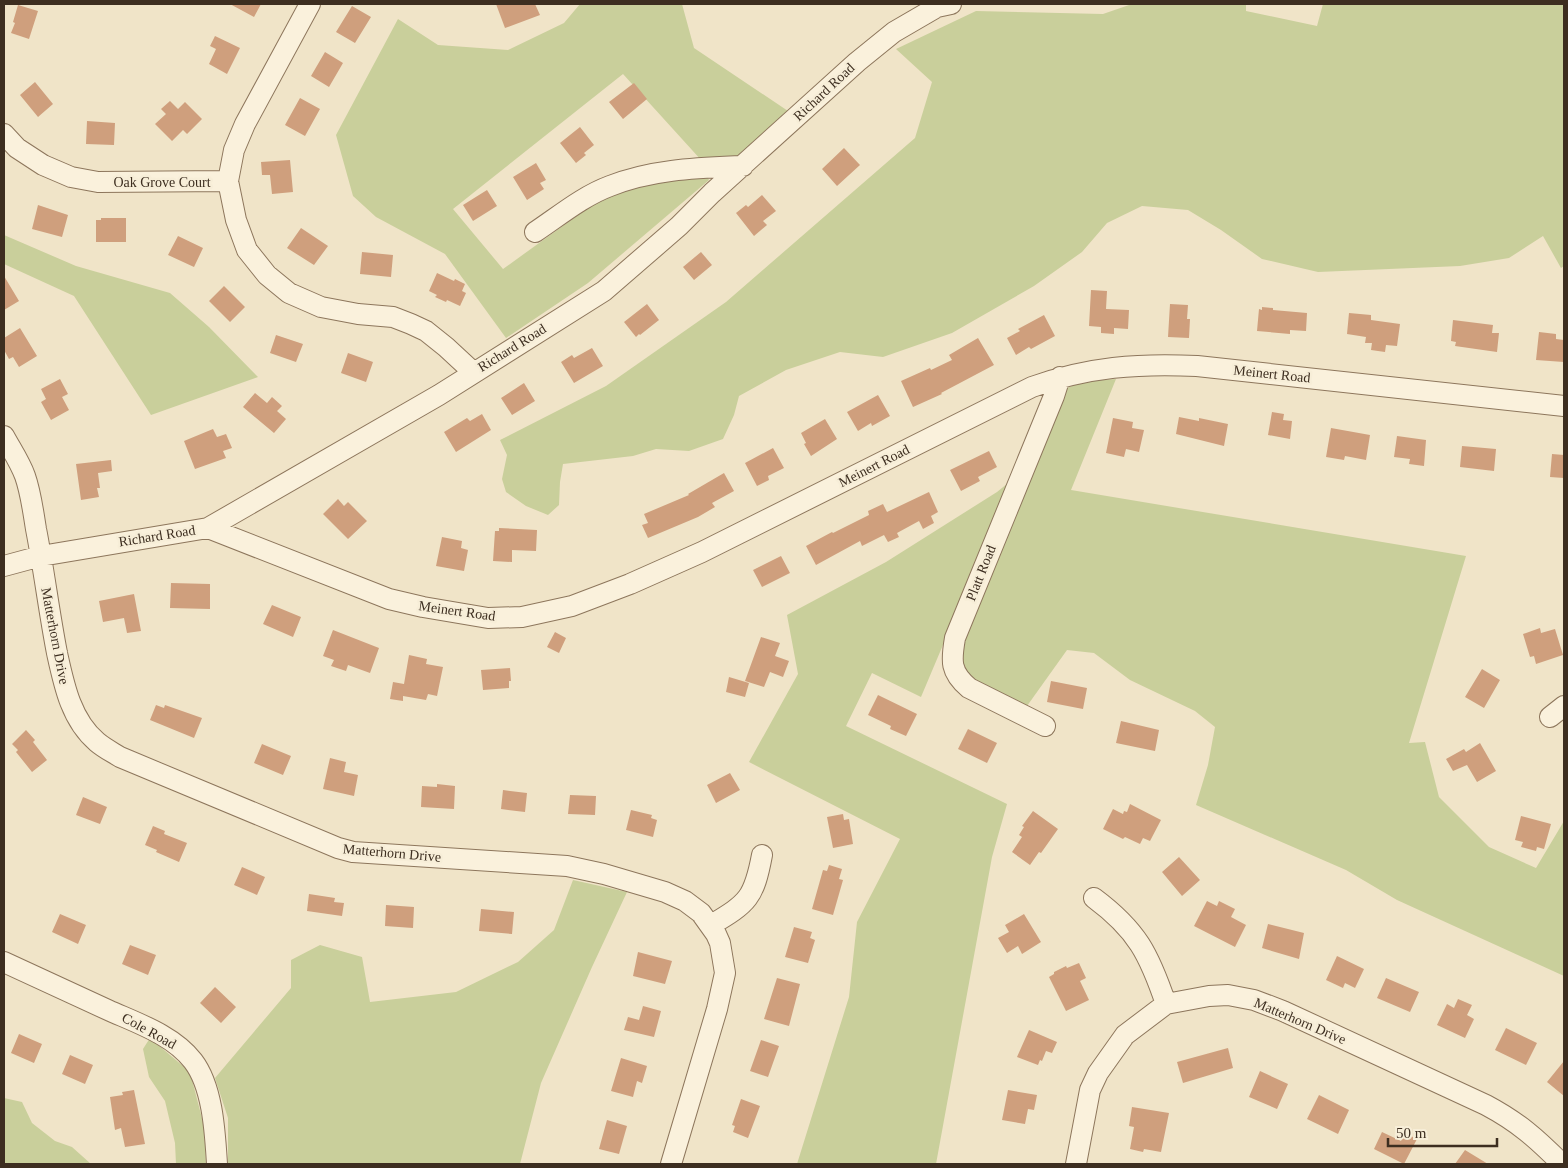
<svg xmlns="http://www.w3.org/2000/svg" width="1568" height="1168" viewBox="0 0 1568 1168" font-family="Georgia,serif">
  <rect width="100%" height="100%" fill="#f0e4c8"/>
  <path fill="#c9cf9b" d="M580,4H682L694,48L788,111L743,156L702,161L623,74L453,209L503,269L610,192L648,183L707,176L709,180L588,283L506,338L445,254L376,217L353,196L336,135L398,19L438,45L508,50L564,23Z
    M1132,4H1246V11L1317,26L1323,4H1564V266L1561,268L1543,236L1509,258L1460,266L1318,272L1262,259L1221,230L1188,210L1142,206L1107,223L1082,252L1034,286L952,333L883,357L840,352L786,370L739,396L734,415L723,439L689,451L656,449L633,456L563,464L560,482L559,505L548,515L526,506L506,492L502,479L507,455L500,440L606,386L726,302L915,138L932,82L896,49L976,11L1103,14Z
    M4,235L76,266L170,293L209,327L258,377L151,415L74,296L4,264Z
    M1116,379L1071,490L1466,556L1409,743L1425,742L1439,797L1489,847L1536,868L1564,821V976L1397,900L1346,870L1196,805L1208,765L1215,727L1195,711L1130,680L1094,653L1067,650L1027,706L968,677L959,656L960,633L1065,389L1084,381Z
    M1013,479L921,697L872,673L846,726L1007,804L992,857L936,1164H797L849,997L857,922L900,839L749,762L798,674L787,615L886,562L997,492Z
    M573,880L627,892L592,967L541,1083L520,1164H228V1118L215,1078L291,988V960L320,945L362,957L370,1002L456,992L518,962L554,930Z
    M150,1038L190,1072L204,1126L206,1164H176L175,1143L165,1101L149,1077L143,1049Z
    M4,1098L22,1102L32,1123L55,1141L72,1147L91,1164H6L4,1163Z"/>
  <path fill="#cf9f7d" d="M230,4H261L254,17Z
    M496,4H535L540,15L505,28Z
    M18,5L38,11L29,39L11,33L15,23L13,22Z
    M352,6L371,17L355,43L336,32Z
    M215,36L240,48L227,74L209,64L216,49L210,46Z
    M325,52L343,63L329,87L311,76Z
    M35,82L53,104L38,117L20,95Z
    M634,83L647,99L623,119L609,102Z
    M300,98L320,109L305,136L285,125Z
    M170,101L178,109L185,102L202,119L187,134L183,130L172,141L155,124L166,114L161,109Z
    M87,121L115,123L114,145L86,144Z
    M580,127L594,145L584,153L586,155L576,163L560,143Z
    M844,148L860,165L837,186L822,169Z
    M290,160L293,192L272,194L270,175H262L261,162Z
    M536,163L546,180L540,183L544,189L527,200L513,177Z
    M487,190L497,206L473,221L463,205Z
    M762,195L776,211L763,221L767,225L754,236L736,213L746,205L748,207Z
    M38,205L68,215L62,237L32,229Z
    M101,218H126V242H96V220H101Z
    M301,228L328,246L314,265L287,248Z
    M178,236L203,248L194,267L168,255Z
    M362,252L393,255L391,277L360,274Z
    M701,252L712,265L694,280L683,267Z
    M437,273L454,281L455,279L465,284L462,291L466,293L460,306L447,300L446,302L435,297L437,295L429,291Z
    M4,276L19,301L4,310Z
    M224,286L245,307L230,322L209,301Z
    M1091,290L1107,291L1106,309L1129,310L1128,329L1114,328V334L1101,333V327L1089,326Z
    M647,304L659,320L640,335L639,334L636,337L624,322Z
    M1170,304L1188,305L1187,319H1190L1189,338L1168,337Z
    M1262,307L1273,308V310L1307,313L1306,331L1290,330V334L1257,331L1259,309L1262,310Z
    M1349,313L1371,315V320L1400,324L1397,346L1386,345L1385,352L1371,350L1372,343H1365L1366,337L1347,334Z
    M1044,315L1055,336L1031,349L1029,347L1016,355L1007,338L1020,331L1018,329Z
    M1453,320L1493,325L1492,333H1499L1497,352L1455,346L1456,342L1451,341Z
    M20,328L37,356L19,367L13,357L9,359L4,350V338Z
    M1539,332L1556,334V339L1564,340V362L1536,360Z
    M276,335L303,344L296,362L270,353Z
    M978,338L994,365L941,393L942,394L913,407L901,381L930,368L931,370L952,360L949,355Z
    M592,348L603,366L574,383L561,362L572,355L574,358Z
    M348,353L373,362L366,382L341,373Z
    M60,379L68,394L62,397L69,410L51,420L41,402L46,399L41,389Z
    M524,383L535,401L512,415L501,398Z
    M255,393L267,403L272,397L282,406L277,411L286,419L274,433L243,407Z
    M878,395L890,416L872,426L871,423L858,431L847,412Z
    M1272,412L1284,414L1283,420L1292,421L1290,439L1268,435Z
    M482,414L491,430L456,452L444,432L467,418L470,421Z
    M1179,417L1199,421V418L1228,424L1224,446L1176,434Z
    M1113,418L1133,422L1132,428L1144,430L1139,452L1126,449L1124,457L1106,453Z
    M825,419L837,439L811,456L804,444L806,443L801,433Z
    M1331,428L1370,435L1366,460L1345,456L1344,460L1326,457Z
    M213,429L217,437L226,434L232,448L223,451L226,458L195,469L184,441Z
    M1397,436L1426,440L1424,466L1409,464L1410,459L1394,457Z
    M1462,446L1496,449L1494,471L1460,467Z
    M773,448L784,468L768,476L769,480L757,486L745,463Z
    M989,451L997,467L978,477L980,481L961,491L950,470Z
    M1552,454L1564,455V478L1550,477Z
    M111,460L112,471L98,473L100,488H97L99,497L81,500L76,464Z
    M724,473L734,491L712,503L715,507L698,517L648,538L642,525L648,523L644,514L689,495L688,494Z
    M929,492L938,512L931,516L934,523L923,529L919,521L897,533L899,537L888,542L884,535L862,546L860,541L816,565L806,546L832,532L833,533L869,515L868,511L883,504L887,512Z
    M338,499L344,506L348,502L367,521L348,539L323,514Z
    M499,528L537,530L536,551L512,550V562L493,561L495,531H499Z
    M442,537L462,541L461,548L468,550L464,571L436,566Z
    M781,556L790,573L762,587L753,570Z
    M171,583L210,584V609L170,608Z
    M134,594L141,631L127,633L124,618L103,622L99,601Z
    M272,605L301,617L293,637L263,624Z
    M1540,628L1541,633L1555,629L1563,655L1536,664L1534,656L1530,657L1523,634Z
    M333,630L379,648L370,673L348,665L346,671L331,666L334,660L323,656Z
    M555,632L566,638L559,653L547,647Z
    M761,637L780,643L775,656L789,661L783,677L770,672L764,687L745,681Z
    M409,655L427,659L426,664L443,667L437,696L428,694L426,700L403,696V701L390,699L393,682L404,684Z
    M510,668L511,681H509V688L483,690L481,670Z
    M1482,669L1500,680L1484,708L1465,697Z
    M729,677L749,683L745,697L726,692Z
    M1051,681L1087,688L1083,709L1047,702Z
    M878,695L917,714L906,736L890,729L891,726L868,715Z
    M156,705L164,708L165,705L202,718L194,738L150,720Z
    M1121,721L1159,730L1155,751L1116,743Z
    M968,729L997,743L987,763L958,749Z
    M26,730L35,740L33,742L47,760L32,772L16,752L18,750L12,744Z
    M1480,743L1496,771L1477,782L1467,765L1453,771L1446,759L1464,749L1466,752Z
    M262,744L291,756L283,775L254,763Z
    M330,758L346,762L344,772L358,775L354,796L323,789Z
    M730,773L740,790L716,803L707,785Z
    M437,784L455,786L454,809L421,807L422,786L437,787Z
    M503,790L527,793L525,812L501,809Z
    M570,795L596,796L595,815L568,814Z
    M83,797L107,807L100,824L76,815Z
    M1130,804L1161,820L1150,841L1143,838L1140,844L1125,837L1123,839L1103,829L1113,809L1123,814L1124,811L1127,812Z
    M631,810L652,815L651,818L657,820L653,837L626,830Z
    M1033,811L1058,829L1041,853L1039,852L1030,865L1012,852L1022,837L1019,835L1024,827L1022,826Z
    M843,814L844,820L849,819L853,844L833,848L827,817Z
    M1521,816L1551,824L1544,849L1537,847L1536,851L1521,847L1523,842L1515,840Z
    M153,826L165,831L164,834L187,843L179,862L156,852L157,850L145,845Z
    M1179,857L1200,880L1182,896L1162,872Z
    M829,865L842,869L839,879L843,880L833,915L812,909L823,870L827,871Z
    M242,867L265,877L257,895L234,885Z
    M309,894L335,898L334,902L344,903L342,916L307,911Z
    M1207,901L1217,906L1219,901L1235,909L1231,917L1246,925L1235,947L1194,926Z
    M386,905L414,907L413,928L385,926Z
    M481,909L514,912L512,934L479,931Z
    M60,914L86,925L78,944L52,932Z
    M1024,914L1041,942L1022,954L1018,946L1007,953L998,938L1009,932L1005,925Z
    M1268,924L1304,933L1299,959L1262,948Z
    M794,927L812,932L810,938L815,940L808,963L785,957Z
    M130,945L156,955L148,975L122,964Z
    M638,952L672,961L665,984L633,976Z
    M1337,956L1364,969L1355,988L1345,983L1343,988L1326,980Z
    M1079,963L1086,978L1080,981L1089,1000L1066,1011L1049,977L1054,974V972L1066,966L1067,968Z
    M777,978L800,984L789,1026L764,1019Z
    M1386,978L1419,992L1410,1012L1377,998Z
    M215,987L236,1007L221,1023L200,1003Z
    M1458,999L1472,1005L1467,1015L1474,1019L1465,1038L1437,1025L1447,1004L1454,1008Z
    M643,1006L661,1011L654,1037L624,1030L628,1017L639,1020Z
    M1506,1028L1537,1043L1526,1065L1495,1050Z
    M1029,1030L1057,1042L1052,1053L1046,1051L1042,1061L1040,1060L1038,1065L1017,1057Z
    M19,1034L42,1044L34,1063L11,1053Z
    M761,1040L779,1046L768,1077L750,1071Z
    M1228,1048L1233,1068L1183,1083L1177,1062Z
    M70,1055L93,1065L85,1084L62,1074Z
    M621,1058L647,1066L642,1083L637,1081L633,1097L611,1091Z
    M1564,1061V1096L1547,1082Z
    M1260,1071L1288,1084L1277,1109L1249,1097Z
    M134,1090L145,1144L125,1147L121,1128L115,1130L110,1097L123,1095L122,1092Z
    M1008,1090L1037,1095L1034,1110L1028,1109L1025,1124L1002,1120Z
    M1319,1095L1349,1110L1338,1134L1307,1119Z
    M741,1099L760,1106L748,1138L733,1132L735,1126L732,1125Z
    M1132,1107L1169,1113L1161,1152L1144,1149L1143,1152L1130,1149L1134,1127L1129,1126Z
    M607,1120L627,1126L619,1154L599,1149Z
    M1382,1132L1401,1141L1405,1133L1417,1139L1404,1164L1374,1149Z
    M1465,1150L1488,1164H1455Z"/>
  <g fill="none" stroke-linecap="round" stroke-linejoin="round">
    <g stroke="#8d765c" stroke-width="22">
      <path id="minor" d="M310,4L245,124L234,150L228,181L236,220L247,250L267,275L289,293L321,307L358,314L393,317L411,324L426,331L446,347L473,372
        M4,134L17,148L43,165L71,177L98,182L228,181
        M535,232C559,216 583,196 610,186C653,169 698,168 743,166
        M4,436C11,449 20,462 25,476C31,493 33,511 36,529C44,570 49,612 57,653C64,685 71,720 97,742C104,748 112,752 120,757L338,848L353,852L567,866L604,874L665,892L685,901L701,913L716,934L720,943L725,973L717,1009L671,1164
        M208,528L389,599L423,607L488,618L522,617L572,606L630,584L702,552L1032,387C1087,367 1139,363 1197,366L1564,406
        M4,566L41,556L208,528L439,395L604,291L679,226L712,193L857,62L894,32L937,7L951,4
        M1550,717L1564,706
        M1045,726L969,688C950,672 951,661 955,638L1054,396L1060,377
        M1094,898C1137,930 1149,954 1166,1004
        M711,925C748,903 754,898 762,855
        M4,962C39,978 74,994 108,1010C137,1023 173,1035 193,1061C213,1087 215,1133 217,1164
        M1076,1164L1090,1090L1098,1073L1125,1035L1166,1004L1209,996L1228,995L1254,1000L1283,1011L1486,1105C1518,1122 1536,1138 1562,1164"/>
    </g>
    <use href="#minor" stroke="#faf1dc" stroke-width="20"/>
  </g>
  <g text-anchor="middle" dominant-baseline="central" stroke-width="5" stroke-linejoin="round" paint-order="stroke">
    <g font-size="14" fill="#3d2e20" stroke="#f7eed8">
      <text transform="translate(824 92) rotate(-43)">Richard Road</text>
      <text x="162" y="182">Oak Grove Court</text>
      <text transform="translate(512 348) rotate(-32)">Richard Road</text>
      <text transform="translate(1272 374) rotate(6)">Meinert Road</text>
      <text transform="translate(874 466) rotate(-27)">Meinert Road</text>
      <text transform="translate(157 536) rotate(-9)">Richard Road</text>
      <text transform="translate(981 573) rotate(-68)">Platt Road</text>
      <text transform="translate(457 611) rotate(8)">Meinert Road</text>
      <text transform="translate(55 636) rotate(79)">Matterhorn Drive</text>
      <text transform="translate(392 853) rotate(5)">Matterhorn Drive</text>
      <text transform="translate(1300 1021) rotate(23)">Matterhorn Drive</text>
      <text transform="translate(149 1031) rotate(29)">Cole Road</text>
    </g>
  </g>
  <rect width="1568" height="1168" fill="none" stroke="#3d2e20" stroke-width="10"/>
  <path d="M1388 1138v8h109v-8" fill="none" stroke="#3d2e20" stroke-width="2.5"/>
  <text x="1396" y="1138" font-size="15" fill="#3d2e20" stroke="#f7eed8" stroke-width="4" paint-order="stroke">50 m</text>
</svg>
